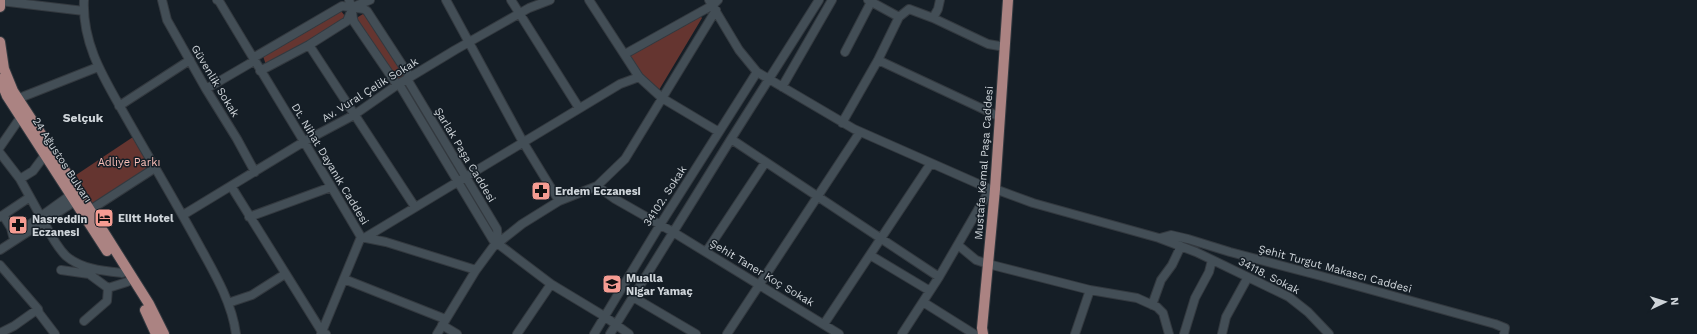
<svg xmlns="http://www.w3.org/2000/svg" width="1697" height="334" viewBox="0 0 1697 334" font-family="'Work Sans',sans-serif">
  <rect width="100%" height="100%" fill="#151e26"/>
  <path fill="#653530" d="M341,11L345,16V20L266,65L263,56Z
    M363,14L365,15L403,72V78L398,80L357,21L358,17Z
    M699,14L702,18L659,90L641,75L630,55Z
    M408,87L459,171L457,172L406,88Z
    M136,135L155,168L93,204L76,175Z"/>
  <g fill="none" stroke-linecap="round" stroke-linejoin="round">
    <g stroke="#33393f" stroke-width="10">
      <path id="minor" d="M84,0C82,42 102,75 122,110C148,156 175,201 200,247C215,274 232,303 236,334
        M162,0L167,20L206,89L237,139L255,172
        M217,0L219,1C266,80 315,158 361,237L386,242L476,270
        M349,0C353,8 351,14 354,22L397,85
        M446,0L523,142L559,201
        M511,0L579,108
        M589,0L639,77L662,98L719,132
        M709,0L739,50L757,72L854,129L990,189H995L1033,203L1159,238L1196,252L1289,297L1308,312L1329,334
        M868,0L899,17
        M0,1L84,11
        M933,18L988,44L1005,47
        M309,45L415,207
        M845,52L871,2
        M625,54L713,5L718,0
        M253,58L342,6L364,9L367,11L410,77
        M878,60L1000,117
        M260,71L309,45L347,21L353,7L370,0
        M407,79L497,229L498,243
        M399,84L493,240L551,284L604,316L629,334
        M782,87L832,0
        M206,89L254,61
        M17,99L98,67
        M119,106L190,60
        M842,123L878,60L899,17L909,9L933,18L938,9L940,0
        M731,139L939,277
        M0,147L20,118
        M0,153L20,179L41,217
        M20,179L33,171L45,155
        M231,186L322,332L326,334
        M597,186L615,199L673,232L839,334
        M90,210L155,168
        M3,215L11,228L13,236
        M183,215L305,141L354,115L397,85L455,50L529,8L550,0
        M0,217L30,197
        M249,217L331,187
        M44,222C49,232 58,248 66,256C81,269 103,271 122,273
        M22,230L76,191
        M366,237L620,84L639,77
        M1160,238L1171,235L1188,239L1230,252L1321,276L1495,324L1505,328L1504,334
        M958,245L976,260L988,264L1090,290L1137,298L1157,307L1163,313L1169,334
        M0,250L80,198
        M706,252L765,163
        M870,255L930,291
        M0,265L38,309L39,313L55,334
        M61,270L89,274L108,288L127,282
        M344,279L445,319
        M633,297L696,334
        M923,302L974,334
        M228,303L252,295L285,274
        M1152,305L1161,280L1172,265L1181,246
        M84,321L107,301L108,288
        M824,324L931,163
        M442,325L457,334
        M0,333L14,326L38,309
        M321,334L361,237
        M437,334L476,270L493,247L522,224L559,201L597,186L625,159L716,10
        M517,334L551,284
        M594,334L660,225L757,72
        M610,334L731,139L819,0
        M727,334L860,132
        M902,334L939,277L990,189
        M1075,334L1090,290
        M1184,334L1195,298L1209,272L1212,260
        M1222,334L1226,317L1248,277"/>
    </g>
    <g stroke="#33393f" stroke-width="12">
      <path id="major" d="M0,7V0
        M0,42L4,69L13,91L71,180L149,304L164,334
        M0,79L7,96L107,251
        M145,310L156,334
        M983,334L982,328L995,189L1008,0"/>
    </g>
    <use href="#minor" stroke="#434e56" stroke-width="8"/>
    <use href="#major" stroke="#ab8382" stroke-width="10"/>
  </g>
  <defs>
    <g id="pharmacy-square" transform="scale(1)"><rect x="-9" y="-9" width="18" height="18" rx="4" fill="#f59c92" stroke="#151e26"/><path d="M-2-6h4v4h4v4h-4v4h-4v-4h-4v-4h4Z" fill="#111"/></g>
    <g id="hotel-square" transform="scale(1)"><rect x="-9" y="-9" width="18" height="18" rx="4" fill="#f59c92" stroke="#151e26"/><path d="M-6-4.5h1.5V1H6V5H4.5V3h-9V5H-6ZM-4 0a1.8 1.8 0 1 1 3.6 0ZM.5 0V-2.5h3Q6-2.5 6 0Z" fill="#111"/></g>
    <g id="school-square" transform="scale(1)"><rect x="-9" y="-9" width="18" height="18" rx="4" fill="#f59c92" stroke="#151e26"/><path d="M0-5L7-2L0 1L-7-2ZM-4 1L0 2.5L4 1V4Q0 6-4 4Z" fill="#111"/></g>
  </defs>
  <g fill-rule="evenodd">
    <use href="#pharmacy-square" x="541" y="191"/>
    <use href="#hotel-square" x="104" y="218"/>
    <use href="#pharmacy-square" x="18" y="225"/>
    <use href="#school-square" x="612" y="284"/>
  </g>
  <g text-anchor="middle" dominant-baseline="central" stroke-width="3" stroke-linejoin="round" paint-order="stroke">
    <g font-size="11" fill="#ced4d9" stroke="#151e26">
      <text transform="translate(215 81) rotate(59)">Güvenlik Sokak</text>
      <text transform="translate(370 90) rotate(-32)">Av. Vural Çelik Sokak</text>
      <text transform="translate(465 155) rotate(59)">Şarlak Paşa Caddesi</text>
      <text transform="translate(62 160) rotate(57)">24 Ağustos Bulvarı</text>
      <text transform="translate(984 163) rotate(-86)">Mustafa Kemal Paşa Caddesi</text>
      <text transform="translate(330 164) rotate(59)">Dt. Nihat Dayanık Caddesi</text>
      <text transform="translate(665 196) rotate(-57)">34102. Sokak</text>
      <text transform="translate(1335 269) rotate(15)">Şehit Turgut Makascı Caddesi</text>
      <text transform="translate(762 273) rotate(31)">Şehit Taner Koç Sokak</text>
      <text transform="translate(1269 276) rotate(27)">34118. Sokak</text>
    </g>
    <g font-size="11" fill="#f8beb7" stroke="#151e26">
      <text x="129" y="162">Adliye Parkı</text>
    </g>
    <g font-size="11" font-weight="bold" fill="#ced4d9" stroke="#151e26" text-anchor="start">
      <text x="555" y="191">Erdem Eczanesi</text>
      <text x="118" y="218">Elitt Hotel</text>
      <text x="32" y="219">Nasreddin<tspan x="32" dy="13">Eczanesi</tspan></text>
      <text x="626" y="278">Mualla<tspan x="626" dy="13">Nigar Yamaç</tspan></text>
    </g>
    <g font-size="12" font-weight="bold" fill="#ced4d9" stroke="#151e26">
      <text x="83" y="118">Selçuk</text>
    </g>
  </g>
  <g transform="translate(1665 302) rotate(86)" stroke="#151e26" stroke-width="3" paint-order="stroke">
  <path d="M0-3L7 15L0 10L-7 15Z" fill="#ced4d9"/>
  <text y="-6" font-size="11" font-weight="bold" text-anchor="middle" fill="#ced4d9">N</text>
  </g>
</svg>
